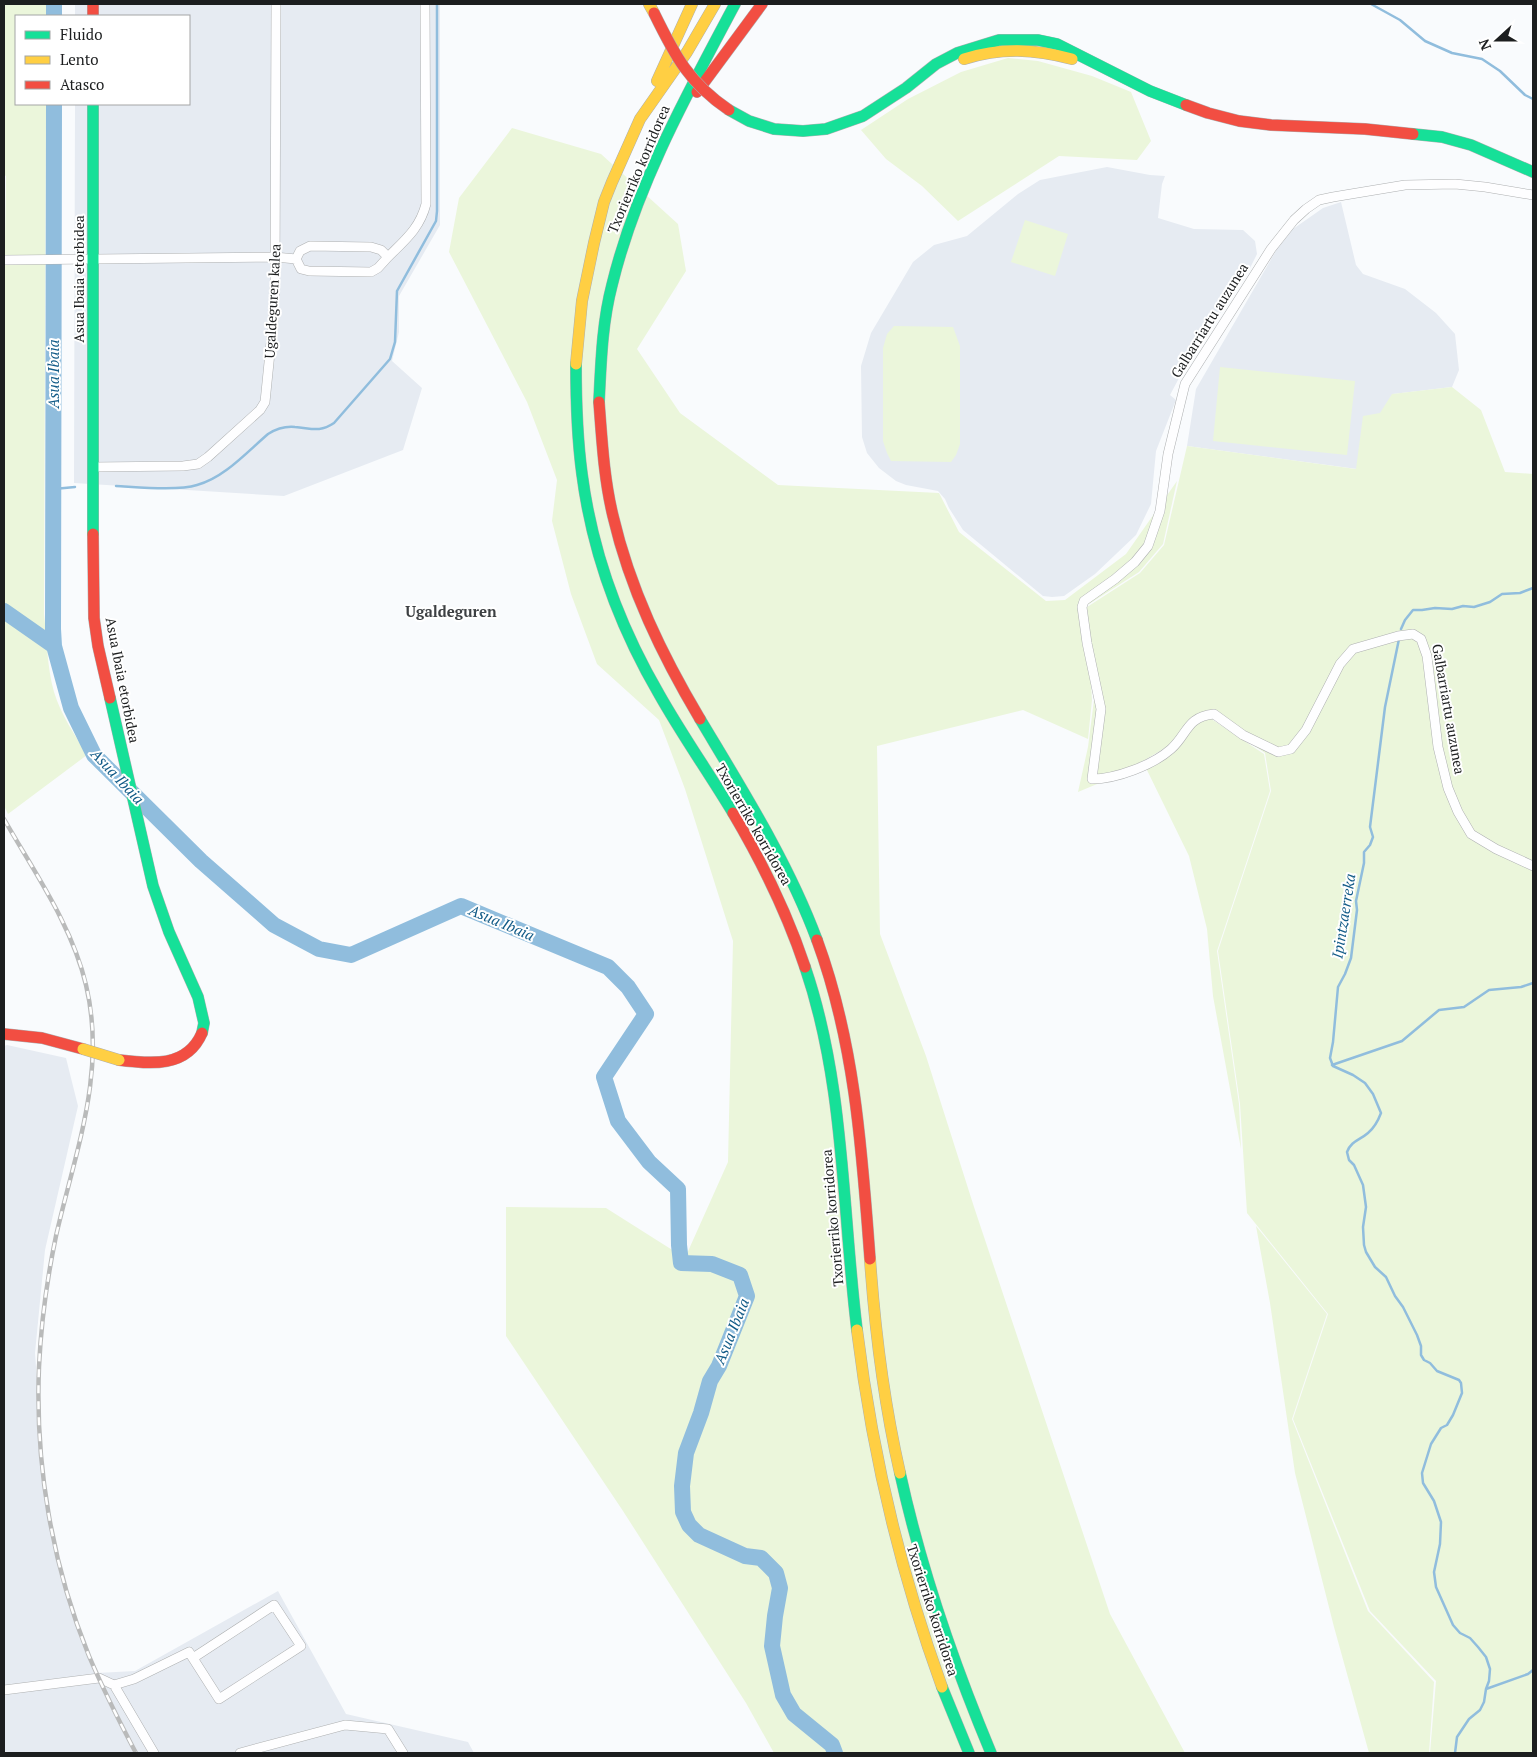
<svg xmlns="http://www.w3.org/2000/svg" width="1537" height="1757" viewBox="0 0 1537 1757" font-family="'PT Serif',serif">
  <rect width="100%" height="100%" fill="#f9fbfd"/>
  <path fill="#e6ebf2" d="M75,4H440V225L399,296V332L392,361L422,388L403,450L284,496L74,483L75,104H189V16H75Z
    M1107,167L1150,175L1165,176L1162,184L1158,218L1194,229L1243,230L1255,241L1257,254L1250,268L1186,365L1170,395L1176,400L1156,451L1151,504L1136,535L1095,574L1064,596L1052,597L1043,596L963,530L949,508L945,499L938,491L906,485L896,481L879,468L867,453L862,437L861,366L871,333L913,262L934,245L967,236L1018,194L1040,180Z
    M1341,202L1356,265L1363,274L1405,289L1436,313L1455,334L1459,370L1452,387L1393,394L1357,469L1187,446L1196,389L1277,249L1293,229L1323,208Z
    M7,1045L66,1058L78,1106L45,1250L35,1353L46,1504L74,1619L97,1673L135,1671L278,1591L346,1714L468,1742L474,1753H4V1046Z"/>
  <path fill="#ebf6db" d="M4,4H46V16H16V104H46L44,614C47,640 47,667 54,692C61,715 75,735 87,755L8,814L4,806V310L6,176L4,175Z
    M1008,58L1038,61L1092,76L1131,92L1151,141L1137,160L1059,156L958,221L922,186L886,159L861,130L908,99L961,72Z
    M512,128L601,154L678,224L686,271L637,349L680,413L778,485L939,493L959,532L1046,601L1065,600L1126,554L1177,481L1163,544L1139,572L1086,606L1092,700L1088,739L1023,710L877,746L880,934L926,1056L974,1207L1110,1614L1185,1753H774L746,1703L623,1511L506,1336V1207L606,1208L685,1258L728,1162L733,941L685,789L659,720L597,664L571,594L552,521L557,480L527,402L449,252L459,198Z
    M1025,220L1068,234L1055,276L1011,262Z
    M894,326L953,327L960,346V444L956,455L951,462L891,461L887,453L883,441V348L887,334Z
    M1220,367L1355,381L1347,455L1213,441Z
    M1452,387L1481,410L1505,472L1533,474V1753H1430L1436,1681L1370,1611L1293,1419L1328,1314L1247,1213L1240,1104L1218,951L1271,791L1265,753L1207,714L1170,745L1121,774L1078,792L1088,747L1094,700L1087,607L1140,573L1164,545L1187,446L1356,469L1363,416L1380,413L1392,394Z
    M1207,716L1264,754L1270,791L1217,951L1239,1104L1241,1149L1213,996L1207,929L1189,856L1144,764L1171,746Z
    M1256,1226L1327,1314L1292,1419L1368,1611L1434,1682L1429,1753H1369L1334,1627L1295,1473L1270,1303Z"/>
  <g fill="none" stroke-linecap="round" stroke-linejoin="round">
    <path stroke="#90bddd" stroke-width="2.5" d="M1371,4L1400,20L1425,41L1452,53L1482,59L1500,71L1525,95L1533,99
      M116,486C137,487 178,491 197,485C224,478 247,452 268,434C276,429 285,426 295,427C311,428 319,433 334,423L390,359L395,342L397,291L436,221L437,211V4
      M54,489L75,487
      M1401,629L1405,620L1413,610H1422L1435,608L1452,609L1463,606L1474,607L1490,602L1502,594L1520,593L1533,588
      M1399,639L1385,707L1370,827L1373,837L1370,845L1364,852V863L1356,901L1357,910L1351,958L1345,974L1338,987L1333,1042L1330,1058L1333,1066L1353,1075L1365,1083L1373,1094L1381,1113C1378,1121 1374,1128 1368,1133C1360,1140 1351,1141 1347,1152L1349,1160L1354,1165L1363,1185L1366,1207L1363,1227L1364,1245L1366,1252L1375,1267L1386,1277L1395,1296L1403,1307L1417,1335L1421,1346V1355L1424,1360L1430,1363L1437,1371L1459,1380L1461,1383L1462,1393L1453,1415L1447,1425L1441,1428L1431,1444L1422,1473L1423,1483L1434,1501L1441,1522L1440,1544L1434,1572L1436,1587L1453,1625L1460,1633L1470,1638L1478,1647L1486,1657L1490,1669L1489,1681L1486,1689L1484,1702L1480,1710L1469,1719L1457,1737L1455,1753
      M1332,1065L1402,1041L1439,1010L1464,1007L1489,990L1521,987L1533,983
      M1486,1689L1528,1674L1533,1670"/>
    <path stroke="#90bddd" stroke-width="16" d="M54,4V16
      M54,104L53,629L54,646L71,708L94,755L201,861L274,925L319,949L351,955L461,906L608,967L628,987L646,1014L604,1077L618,1121L649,1162L678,1189L679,1245L681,1263L712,1264L740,1275L747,1296L719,1366L710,1381L701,1413L686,1453L682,1486L683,1512L689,1525L699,1535L745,1556L761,1558L776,1573L780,1588L775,1616L772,1646L783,1695L794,1714L832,1745L835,1753
      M4,611L54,646"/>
    <g stroke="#aeb0b1" stroke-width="10">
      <path id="street" d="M1533,195L1485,187L1455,184L1405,185L1333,197L1319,200L1306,209L1294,220L1271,249L1185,384L1168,454L1160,511L1148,546L1135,562L1115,579L1084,601L1082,607L1087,643L1101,709L1092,779C1116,779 1153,765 1171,749C1188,734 1186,717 1214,714L1243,735L1278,752L1291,749L1306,730L1340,664L1353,649L1398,636L1413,634L1421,639L1427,656L1438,747L1448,788L1458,812L1471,834L1496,849L1533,866
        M388,257C405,240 420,228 426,204L425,4
        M4,260L275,257L296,259L301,269L309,271L371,272L378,268L388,257L381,250L371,247L310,246L300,251L296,259
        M93,467L183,466L198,464L208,457L260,410L265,402L273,323L275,284L276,4
        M114,1685L134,1679L189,1652L219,1699L301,1646L274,1605L193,1658
        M4,1690L99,1678L114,1685L154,1753
        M240,1753L345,1725L388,1729L403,1753"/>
    </g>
    <g stroke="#aeb0b1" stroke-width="12">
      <path id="fast" d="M93,104V534
        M729,110L749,121L774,129L803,131L826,129L863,116L906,88L936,64L957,53L999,40H1038L1057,44L1150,91L1186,105
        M1413,134L1442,137L1471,145L1533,172
        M576,364C576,401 577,437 582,474C592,551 620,627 659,694C682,735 709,773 733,813
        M599,402C601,363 602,323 612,285C636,186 687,94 735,4
        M110,698L153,886L169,932L198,997L204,1023L202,1033
        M700,719C743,791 788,862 817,940
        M805,967C845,1084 842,1209 857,1330
        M900,1473C921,1569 953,1662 991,1753
        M942,1687L969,1753"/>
    </g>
    <g stroke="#aeb0b1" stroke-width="12">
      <path id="slow" d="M649,4L654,13
        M964,59C1001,47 1035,49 1072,59
        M657,81L692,4
        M576,364L582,301L594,243L604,202L612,182L640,119L687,52L715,4
        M870,1259C875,1331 884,1403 900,1473
        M857,1330C872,1453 900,1571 942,1687"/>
    </g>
    <g stroke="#aeb0b1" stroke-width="12">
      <path id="jam" d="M93,4V16
        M697,92L762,4
        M1186,105L1208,113L1239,121L1271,125L1365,129L1413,134
        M599,402C602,441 604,479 613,516C630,589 662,655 700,719
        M93,534L94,618L98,646L110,698
        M733,813C762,862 787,913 805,967
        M817,940C855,1043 862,1151 870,1259
        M4,1034L42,1038L83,1049
        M119,1060C151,1064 187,1068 202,1033"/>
    </g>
    <use href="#street" stroke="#fefeff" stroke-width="9"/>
    <use href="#fast" stroke="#16e098" stroke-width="11"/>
    <use href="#slow" stroke="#ffcf43" stroke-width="11"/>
    <use href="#jam" stroke="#f24e42" stroke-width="11"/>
    <g stroke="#b9baba" stroke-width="4.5">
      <path id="rail" d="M4,819C34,872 72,925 86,985C107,1073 75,1152 56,1236C47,1279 41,1323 39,1367C35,1465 52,1565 89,1656C103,1689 119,1721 136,1753"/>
    </g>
    <use href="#rail" stroke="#fff" stroke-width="2.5" stroke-dasharray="8" stroke-linecap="butt"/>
    <g stroke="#aeb0b1" stroke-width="12" stroke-linecap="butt">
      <path id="slow-bridge" d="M83,1049L119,1060"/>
    </g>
    <g stroke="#aeb0b1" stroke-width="12" stroke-linecap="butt">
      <path id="jam-bridge" d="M654,13C675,56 689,83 729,110"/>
    </g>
    <use href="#slow-bridge" stroke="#ffcf43" stroke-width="11"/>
    <use href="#jam-bridge" stroke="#f24e42" stroke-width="11"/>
  </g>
  <g text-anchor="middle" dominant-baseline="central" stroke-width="4" stroke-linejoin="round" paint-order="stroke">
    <g font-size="14" fill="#1c1e1f" stroke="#fff">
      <text transform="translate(638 169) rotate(-67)">Txorierriko korridorea</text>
      <text transform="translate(78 279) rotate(-90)">Asua Ibaia etorbidea</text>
      <text transform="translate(272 301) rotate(-87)">Ugaldeguren kalea</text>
      <text transform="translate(1209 320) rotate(-58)">Galbarriartu auzunea</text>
      <text transform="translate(123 680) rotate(79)">Asua Ibaia etorbidea</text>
      <text transform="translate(1449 709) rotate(80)">Galbarriartu auzunea</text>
      <text transform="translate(754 824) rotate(60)">Txorierriko korridorea</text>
      <text transform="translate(832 1218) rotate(-95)">Txorierriko korridorea</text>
      <text transform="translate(933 1610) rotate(72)">Txorierriko korridorea</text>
    </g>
    <g font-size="15" font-style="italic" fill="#135c88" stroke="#fff">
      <text transform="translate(53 374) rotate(-90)">Asua Ibaia</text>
      <text transform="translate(118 776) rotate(47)">Asua Ibaia</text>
      <text transform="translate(1343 916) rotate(-81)">Ipintzaerreka</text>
      <text transform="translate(502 922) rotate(23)">Asua Ibaia</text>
      <text transform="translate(731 1331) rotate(-68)">Asua Ibaia</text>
    </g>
    <g font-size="15" font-weight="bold" fill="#3d4043" stroke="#fff">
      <text x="451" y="611">Ugaldeguren</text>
    </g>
  </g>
  <rect width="1537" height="1757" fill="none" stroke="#1c1e1f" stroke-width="10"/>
  <rect x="15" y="15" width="175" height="90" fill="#ffffff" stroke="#a4a5a5"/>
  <rect x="25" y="31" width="25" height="8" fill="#16e098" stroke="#a4a5a5"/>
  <text x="60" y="40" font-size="15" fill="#1c1e1f">Fluido</text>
  <rect x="25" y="56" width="25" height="8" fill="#ffcf43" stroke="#a4a5a5"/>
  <text x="60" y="65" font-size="15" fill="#1c1e1f">Lento</text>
  <rect x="25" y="81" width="25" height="8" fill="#f24e42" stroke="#a4a5a5"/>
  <text x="60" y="90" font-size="15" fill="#1c1e1f">Atasco</text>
  <g transform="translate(1497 40) rotate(249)" stroke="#ffffff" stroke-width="4" paint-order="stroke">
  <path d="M0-4L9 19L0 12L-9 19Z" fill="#1c1e1f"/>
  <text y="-8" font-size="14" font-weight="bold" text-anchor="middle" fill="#1c1e1f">N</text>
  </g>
</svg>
